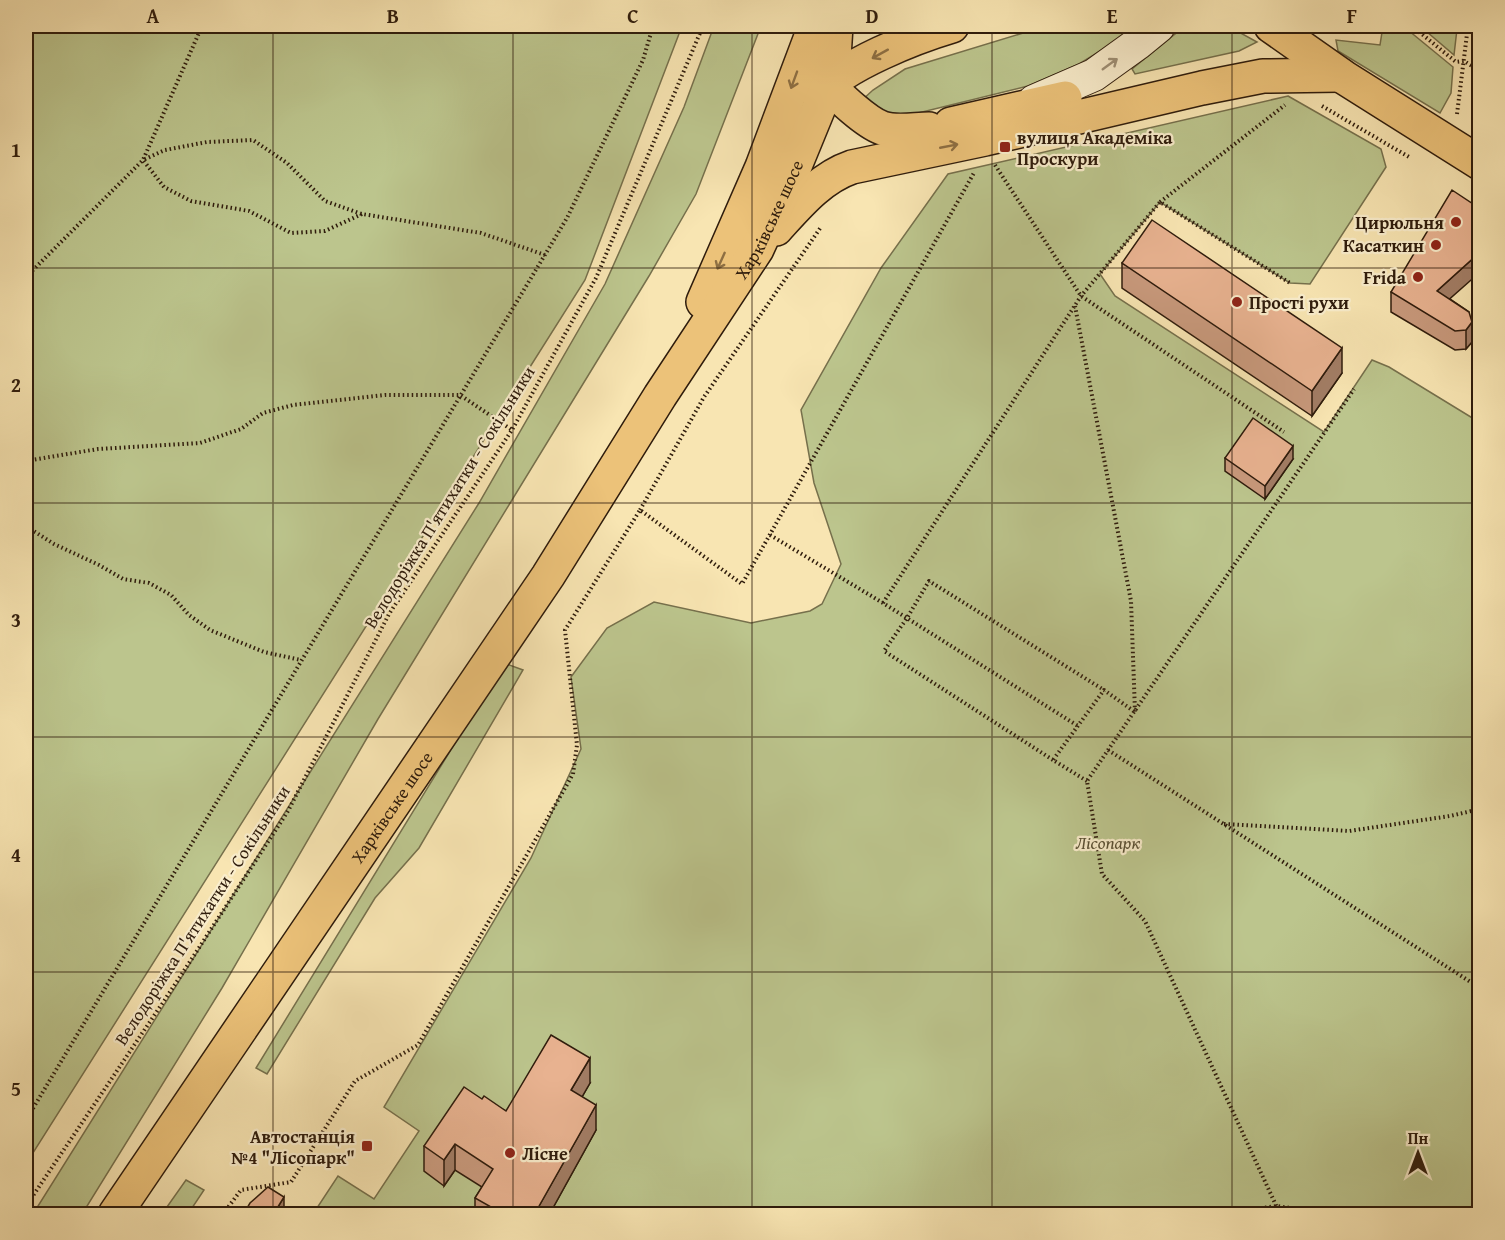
<svg xmlns="http://www.w3.org/2000/svg" width="1505" height="1240" viewBox="0 0 1505 1240" font-family="'Gentium Book Plus',serif">
  <rect width="100%" height="100%" fill="#f8e5b2"/>
  <filter id="stains"><feTurbulence type="fractalNoise" baseFrequency=".00333" numOctaves="4"/><feColorMatrix values="0 0 0 0 .2 0 0 0 0 .09 0 0 0 0 .02 0 0 0 .5 -.17"/></filter>
  <radialGradient id="worn" r=".72"><stop offset=".6" stop-color="#630" stop-opacity="0"/><stop offset="1" stop-color="#630" stop-opacity=".3"/></radialGradient>
  <path fill="#bcc58d" stroke="#76704c" stroke-width="1.5" d="M26,26H682L585,280L26,1164Z
    M714,26H761L696,194L649,276L378,719L222,988L84,1211L80,1214H33L479,503L605,284L684,107Z
    M1046,26H1138L1120,39L1079,64L1028,86L910,115L877,118L860,102L873,90L905,69Z
    M1185,26H1228L1257,42L1239,51L1135,74L1132,69Z
    M1383,26H1403L1453,67L1451,93L1440,113L1338,51L1336,40L1380,45Z
    M1420,26L1457,29L1454,55Z
    M1288,96L1381,149L1386,167L1310,284L1290,283L1160,202L1100,274L1115,296L1324,432L1372,360L1389,367L1479,422V1214H313L338,1176L374,1199L419,1131L384,1107L531,858L581,749L571,677L607,628L654,602L751,623L810,611L822,604L841,564L814,483L801,410L881,268L948,174Z
    M504,663L523,670L419,848L375,898L267,1074L256,1068Z
    M186,1180L204,1190L188,1214H162Z"/>
  <g fill="none" stroke-linecap="round" stroke-linejoin="round">
    <g stroke="#614e36" stroke-width="14">
      <path id="lane" d="M1480,391V398"/>
    </g>
    <g stroke="#2f1c0c" stroke-width="34">
      <path id="secondary" d="M1034,101L1094,75L1137,44L1159,26"/>
    </g>
    <g stroke="#2f1c0c" stroke-width="36">
      <g id="primary">
        <path d="M1271,26L1345,78L1480,163"/>
        <path d="M825,64C826,70 826,78 829,83C836,96 868,123 882,128C896,133 915,129 929,129"/>
        <path d="M819,94C843,65 915,37 952,26"/>
        <path d="M951,124L1065,98"/>
        <path d="M776,229C798,205 820,178 852,167L985,139L1202,88L1263,76L1340,75"/>
        <path d="M703,302L762,167L815,26"/>
        <path id="s1" d="M115,1214L548,576L660,396L757,249L795,166L829,83L834,57L836,26"/>
      </g>
    </g>
    <path stroke="#2f1c0c" stroke-width="4" stroke-dasharray="1.5 3" stroke-linecap="butt" d="M1412,26L1456,62L1464,61L1480,71
      M26,75L33,26
      M1322,106L1409,157
      M1457,114L1468,26
      M995,165L1081,296L1284,432
      M1160,202L1285,105
      M362,214L325,231L291,233L249,211L191,201L164,187L143,160L165,150L207,142L253,140L287,163L325,201L362,214L481,233L545,255
      M26,277L143,160L202,26
      M1075,306L1131,601L1135,712
      M26,461L98,449L200,443L241,429L263,413L293,405L385,395H460L512,430
      M640,510L704,397L821,227
      M26,521L32,530L54,544L99,565L123,579L149,583L171,595L189,615L210,630L264,652L301,660
      M770,535L883,603L1078,726
      M883,603L1081,296L1160,202L1290,283
      M1108,750L1480,988
      M1053,760L884,651L907,618L929,581L1104,690
      M1087,781L1053,760L1104,690L1135,712
      M1224,824L1349,831L1450,816L1480,809
      M26,1120L567,218L643,60L653,26
      M26,1206L178,980L288,811L389,614L512,430L596,278L703,26
      M223,1214L241,1190L291,1182L355,1081L418,1045L573,774L577,745L565,630L640,510L742,584L975,171
      M1216,1214L1277,1206L1329,1214
      M1280,1214L1145,921L1102,874L1087,781L1354,389"/>
    <use href="#lane" stroke="#faeecd" stroke-width="10"/>
    <use href="#secondary" stroke="#faeecd" stroke-width="32"/>
    <use href="#primary" stroke="#ecc279" stroke-width="33"/>
  </g>
  <path fill="#c8997c" stroke="#2f1c0c" stroke-width="1.5" d="M1122,263L1342,373L1312,416L1122,288Z
    M1391,292L1450,299L1469,312L1472,342L1466,349L1455,350L1391,312Z
    M1225,458L1293,459L1265,499L1225,471Z
    M590,1083L582,1097L596,1130L549,1215H475V1198L482,1187L455,1170L444,1186L424,1171V1146L482,1099L506,1111Z"/>
  <path fill="#a27d65" stroke="#2f1c0c" stroke-width="1.5" d="M1479,253V273L1437,310V291Z
    M1472,322V342L1466,349V330Z
    M1342,348V373L1312,416V391Z
    M1293,446V459L1265,499V486Z
    M590,1058V1083L571,1116V1090Z
    M596,1105V1130L549,1215H534Z
    M455,1144V1170L444,1186V1160Z
    M284,1197V1210L281,1215H273Z"/>
  <path fill="#e8b290" stroke="#2f1c0c" stroke-width="1.5" d="M1452,190L1479,208V253L1437,291L1469,312L1472,322L1466,330L1455,331L1391,292Z
    M1152,220L1342,348L1312,391L1122,263Z
    M1253,418L1293,446L1265,486L1225,458Z
    M551,1035L590,1058L571,1090L596,1105L534,1215H505L475,1198L493,1169L455,1144L444,1160L424,1146L464,1087L482,1099L484,1096L506,1111Z
    M268,1187L284,1197L273,1215H243L250,1203Z"/>
  <defs><path id="oneway-shaft" d="M-6 0H5M1.5-3L5.5 0L1.5 3" fill="none" stroke-width="1.6" stroke-linecap="round" stroke-linejoin="round" transform="scale(1.5)"/></defs>
  <g stroke="#8e6f42">
    <use href="#oneway-shaft" transform="translate(880 54) rotate(151)"/>
    <use href="#oneway-shaft" transform="translate(794 80) rotate(110)"/>
    <use href="#oneway-shaft" transform="translate(949 146) rotate(-11)"/>
    <use href="#oneway-shaft" transform="translate(721 261) rotate(114)"/>
  </g>
  <use stroke="#9f9076" href="#oneway-shaft" transform="translate(1110 64) rotate(-36)"/>
  <path fill="none" stroke="#2f1c0c" stroke-width="1.5" stroke-opacity="0.55" d="M273,26V1214M513,26V1214M752,26V1214M992,26V1214M1232,26V1214M26,268H1480M26,503H1480M26,737H1480M26,972H1480"/>
  <g fill="#8f2418" stroke="#faeecd" stroke-width="2">
    <rect x="999" y="141" width="12" height="12" rx="3"/>
    <circle cx="1456" cy="222" r="6"/>
    <circle cx="1436" cy="245" r="6"/>
    <circle cx="1418" cy="277" r="6"/>
    <circle cx="1237" cy="302" r="6"/>
    <rect x="361" y="1140" width="12" height="12" rx="3"/>
    <circle cx="510" cy="1153" r="6"/>
  </g>
  <g text-anchor="middle" dominant-baseline="central" stroke-width="4.5" stroke-linejoin="round" paint-order="stroke">
    <g font-size="18" font-weight="bold" fill="#2f1c0c" stroke="#faeecd" text-anchor="end">
      <text x="1017" y="137" text-anchor="start">вулиця Академіка<tspan x="1017" dy="21">Проскури</tspan></text>
      <text x="1444" y="222">Цирюльня</text>
      <text x="1424" y="245">Касаткин</text>
      <text x="1406" y="277">Frida</text>
      <text x="1249" y="302" text-anchor="start">Прості рухи</text>
      <text x="355" y="1136">Автостанція<tspan x="355" dy="21">№4 "Лісопарк"</tspan></text>
      <text x="522" y="1153" text-anchor="start">Лісне</text>
    </g>
    <g font-size="18" fill="#2f1c0c" stroke="#faeecd">
      <text stroke="none"><textPath href="#s1" startOffset="1191">Харківське шосе</textPath></text>
      <text transform="translate(449 497) rotate(-58)">Велодоріжка П'ятихатки - Сокільники</text>
      <text stroke="none"><textPath href="#s1" startOffset="492">Харківське шосе</textPath></text>
      <text transform="translate(202 915) rotate(-57)">Велодоріжка П'ятихатки - Сокільники</text>
    </g>
    <g font-size="18" font-style="italic" fill="#594f33" stroke="#faeecd">
      <text x="1108" y="842">Лісопарк</text>
    </g>
  </g>
  <rect width="1505" height="1240" fill="none" stroke="#f8e5b2" stroke-width="66"/>
  <g transform="translate(1418 1153)" stroke="#faeecd" stroke-width="4.5" paint-order="stroke">
  <path d="M0-4.5L10 22L0 15L-10 22Z" fill="#2f1c0c"/>
  <text y="-9" font-size="16" font-weight="bold" text-anchor="middle" fill="#2f1c0c">Пн</text>
  </g>
  <rect x="33" y="33" width="1439" height="1174" fill="none" stroke="#2f1c0c" stroke-width="2"/>
  <g font-size="20" text-anchor="middle" font-weight="bold" fill="#2f1c0c">
    <text x="153" y="23">A</text>
    <text x="393" y="23">B</text>
    <text x="633" y="23">C</text>
    <text x="872" y="23">D</text>
    <text x="1112" y="23">E</text>
    <text x="1352" y="23">F</text>
    <text x="16" y="157">1</text>
    <text x="16" y="392">2</text>
    <text x="16" y="627">3</text>
    <text x="16" y="862">4</text>
    <text x="16" y="1096">5</text>
  </g>
  <rect width="100%" height="100%" filter="url(#stains)"/>
  <rect width="100%" height="100%" fill="url(#worn)"/>
</svg>
